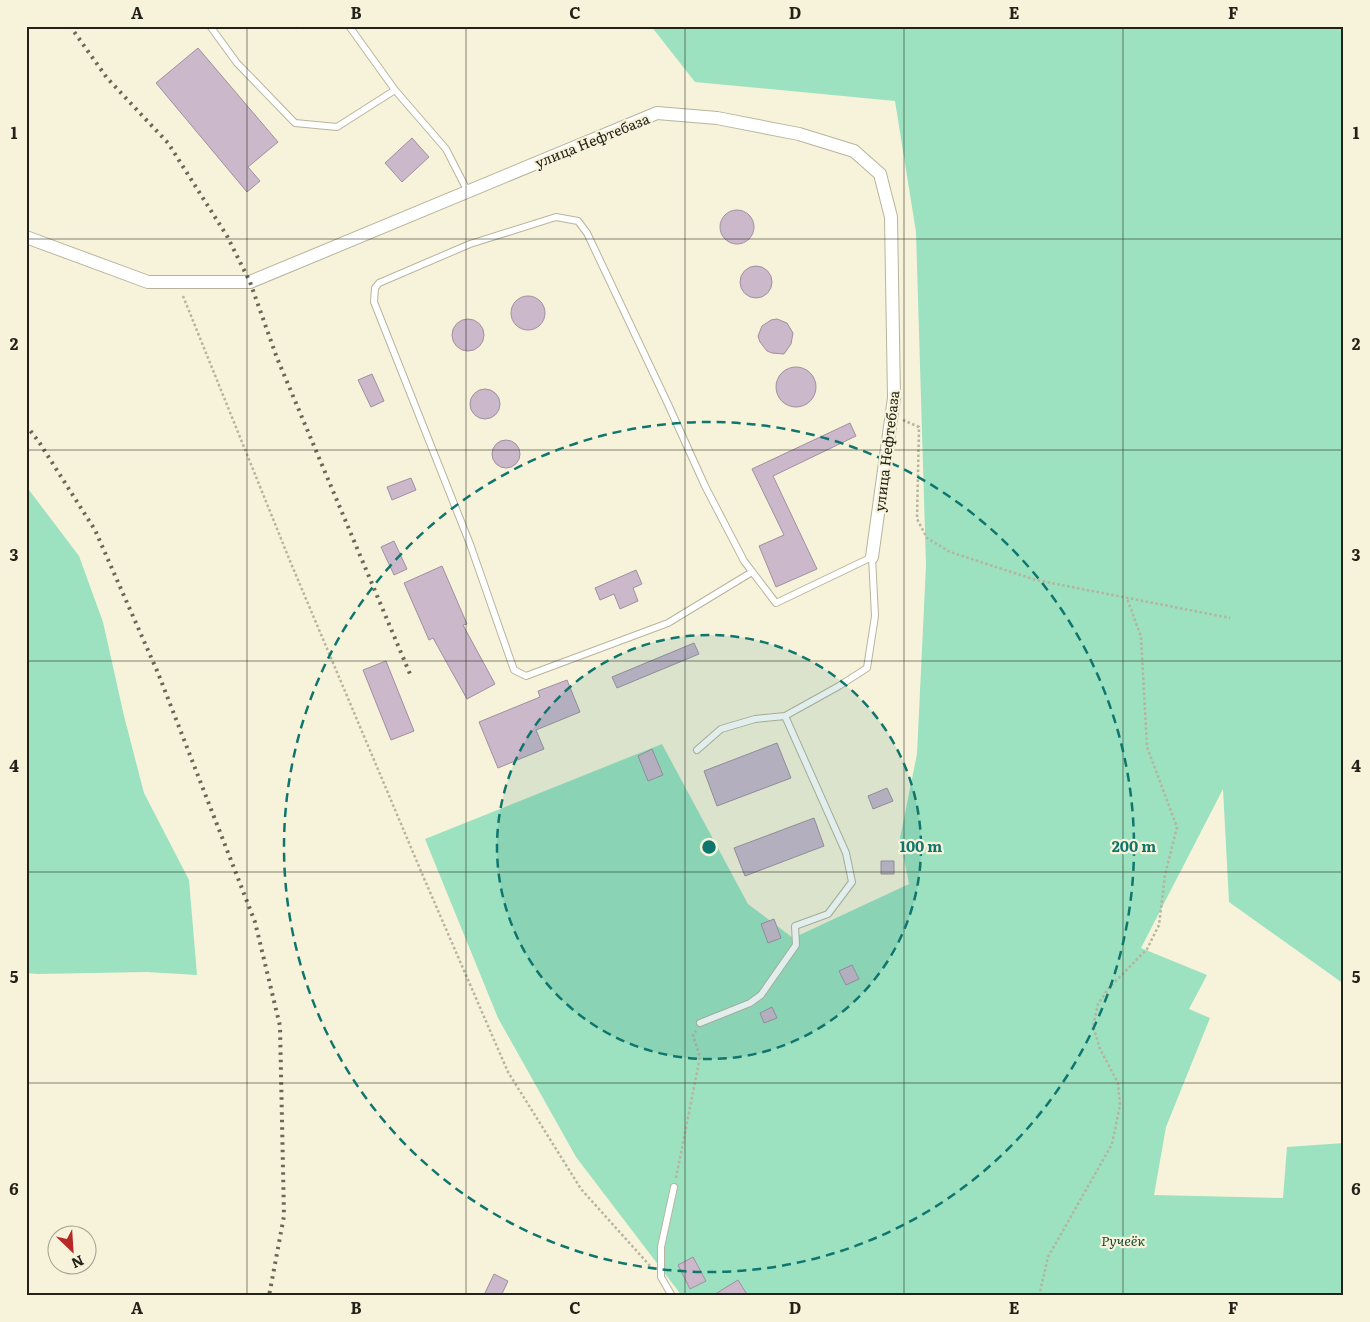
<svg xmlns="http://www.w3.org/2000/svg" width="1370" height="1322" viewBox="0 0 1370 1322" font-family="Literata,serif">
  <rect width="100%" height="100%" fill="#f7f3da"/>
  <path fill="#9ce1c0" d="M651,26H1344V984L1229,902L1223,789L1141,948L1207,975L1189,1009L1210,1018L1166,1127L1154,1195L1283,1198L1287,1147L1344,1143V1296H682L576,1157L498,1018L425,839L662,744L748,904L793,938L909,884L900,838L917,754L926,565L916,232L895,101L695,82Z
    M26,486L79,556L103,622L124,716L144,793L189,880L197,975L147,972L38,974L26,973Z"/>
  <path fill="#cbb8ca" stroke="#a18fa0" d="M198,48L278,142L248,167L260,181L247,192L156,83Z
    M412,138L429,157L402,182L385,163Z
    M720 227a17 17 0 1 1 34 0a17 17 0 1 1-34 0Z
    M740 282a16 16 0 1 1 32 0a16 16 0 1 1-32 0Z
    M511 313a17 17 0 1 1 34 0a17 17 0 1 1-34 0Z
    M777,319L787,323L793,333L791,344L784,354L772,353L767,351L760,342L758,336L762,326L771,320Z
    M452 335a16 16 0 1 1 32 0a16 16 0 1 1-32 0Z
    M776 387a20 20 0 1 1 40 0a20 20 0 1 1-40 0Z
    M372,374L384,401L371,407L358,380Z
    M470 404a15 15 0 1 1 30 0a15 15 0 1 1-30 0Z
    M850,423L856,436L773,476L817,569L776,587L759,546L784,535L752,469Z
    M492 454a14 14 0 1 1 28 0a14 14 0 1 1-28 0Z
    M411,478L416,490L392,500L387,487Z
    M394,541L407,569L394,575L381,547Z
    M442,566L467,624L463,625L495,684L467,699L433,638L429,640L404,583Z
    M636,570L642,584L633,588L638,601L620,609L614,594L600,600L595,588Z
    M694,643L699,654L617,688L612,677Z
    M386,661L414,731L391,740L363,670Z
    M567,680L580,712L536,730L544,749L498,768L479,722L540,697L538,691Z
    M777,743L791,778L717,806L704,771Z
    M652,749L663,775L648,781L638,756Z
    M887,788L893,801L873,809L868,796Z
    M814,818L824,846L745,876L734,848Z
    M881,861H894V874H881Z
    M774,919L781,938L768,943L761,924Z
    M852,965L859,979L846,985L839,971Z
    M772,1007L777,1018L764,1023L760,1013Z
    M693,1257L706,1281L690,1289L678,1265Z
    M494,1274L508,1281L501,1296H491L485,1293Z
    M738,1280L748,1296H712Z"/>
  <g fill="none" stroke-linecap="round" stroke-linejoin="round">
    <g stroke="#b8b49c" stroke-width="8">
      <path id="lane" d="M210,26L237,63L295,123L337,127L395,90L349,26
        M395,90L446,149L468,192
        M697,750L721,729L755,719L785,716
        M700,1023L750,1003L761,995L796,945L795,926L828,914L852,882L846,853L785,716L839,686L867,668L875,616L872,557L776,603L744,561L705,486L667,402L587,233L578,221L556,217L470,244L379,283L375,288L374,302L470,544L514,670L526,676L668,623L752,572
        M672,1296L661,1277V1247L674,1187"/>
    </g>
    <g stroke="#b8b49c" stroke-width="14">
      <path id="street" d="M26,237L148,282H250L657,113L717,118L799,134L854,151L880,174L891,217L894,398L872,557"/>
    </g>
    <path stroke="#b6b39e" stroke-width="2.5" stroke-dasharray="2.5 2.5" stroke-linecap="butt" d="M183,296L290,561L423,876L508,1072L581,1189L651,1267
      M903,420L919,427L917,519L927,538L950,552L1036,580L1230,618
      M676,1178L700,1057L693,1035L696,1031
      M1039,1296L1048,1257L1112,1144L1120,1105L1118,1083L1100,1049L1093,1026L1098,1004L1108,989L1147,949L1159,925L1165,875L1177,827L1147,747L1141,637L1127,598"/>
    <use href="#lane" stroke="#fff" stroke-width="6"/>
    <use href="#street" stroke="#fff" stroke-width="12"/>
    <path stroke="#696758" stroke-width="4" stroke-dasharray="2.5 5" stroke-linecap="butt" d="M70,26L107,78L168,143L227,236L250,282L277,358L410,674
      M304,26L306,29
      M26,425L39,442L95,530L158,673L255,922L280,1026L284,1216L269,1296"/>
  </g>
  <path fill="none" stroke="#232218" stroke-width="1" stroke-opacity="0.55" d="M247,26V1296M466,26V1296M685,26V1296M904,26V1296M1123,26V1296M26,239H1344M26,450H1344M26,661H1344M26,872H1344M26,1083H1344"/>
  <circle cx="709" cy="847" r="212" fill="#0f766e" fill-opacity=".12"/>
  <g fill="none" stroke="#0f766e" stroke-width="2.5" stroke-dasharray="9 6">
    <circle cx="709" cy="847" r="212"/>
    <circle cx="709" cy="847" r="425"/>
  </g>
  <g text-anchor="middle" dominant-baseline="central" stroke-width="4.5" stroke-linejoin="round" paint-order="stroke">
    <g font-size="14" fill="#232218" stroke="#f7f3da">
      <text transform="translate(592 140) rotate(-22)">улица Нефтебаза</text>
      <text transform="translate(886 451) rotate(-83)">улица Нефтебаза</text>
    </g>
    <g font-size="14" font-style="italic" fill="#1d4a37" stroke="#f7f3da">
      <text x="1123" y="1240">Ручеёк</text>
    </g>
  </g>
  <circle cx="709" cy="847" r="8" fill="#0f766e" stroke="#f7f3da" stroke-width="2.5"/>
  <g font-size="15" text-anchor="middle" font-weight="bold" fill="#0f766e" stroke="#f7f3da" stroke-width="4.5" stroke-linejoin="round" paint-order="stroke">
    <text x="921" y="852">100 m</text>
    <text x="1134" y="852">200 m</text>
  </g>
  <rect width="1370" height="1322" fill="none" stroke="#f7f3da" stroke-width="55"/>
  <g transform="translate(72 1250) rotate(155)"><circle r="24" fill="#f7f3da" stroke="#a29f8c"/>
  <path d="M0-4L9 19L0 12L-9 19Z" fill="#b82926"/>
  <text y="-8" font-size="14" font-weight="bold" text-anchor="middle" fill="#232218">N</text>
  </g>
  <rect x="28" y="28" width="1314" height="1266" fill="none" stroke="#232218" stroke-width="2"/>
  <g font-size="16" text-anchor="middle" font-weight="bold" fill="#232218">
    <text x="137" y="19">A</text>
    <text x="356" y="19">B</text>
    <text x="575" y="19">C</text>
    <text x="795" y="19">D</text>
    <text x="1014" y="19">E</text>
    <text x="1233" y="19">F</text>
    <text x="14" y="139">1</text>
    <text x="1356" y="139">1</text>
    <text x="14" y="350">2</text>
    <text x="1356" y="350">2</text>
    <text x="14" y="561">3</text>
    <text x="1356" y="561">3</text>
    <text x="14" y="772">4</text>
    <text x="1356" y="772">4</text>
    <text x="14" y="983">5</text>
    <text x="1356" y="983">5</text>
    <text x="14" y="1195">6</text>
    <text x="1356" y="1195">6</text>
    <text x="137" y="1314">A</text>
    <text x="356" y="1314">B</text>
    <text x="575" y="1314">C</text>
    <text x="795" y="1314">D</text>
    <text x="1014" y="1314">E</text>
    <text x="1233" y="1314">F</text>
  </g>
</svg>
